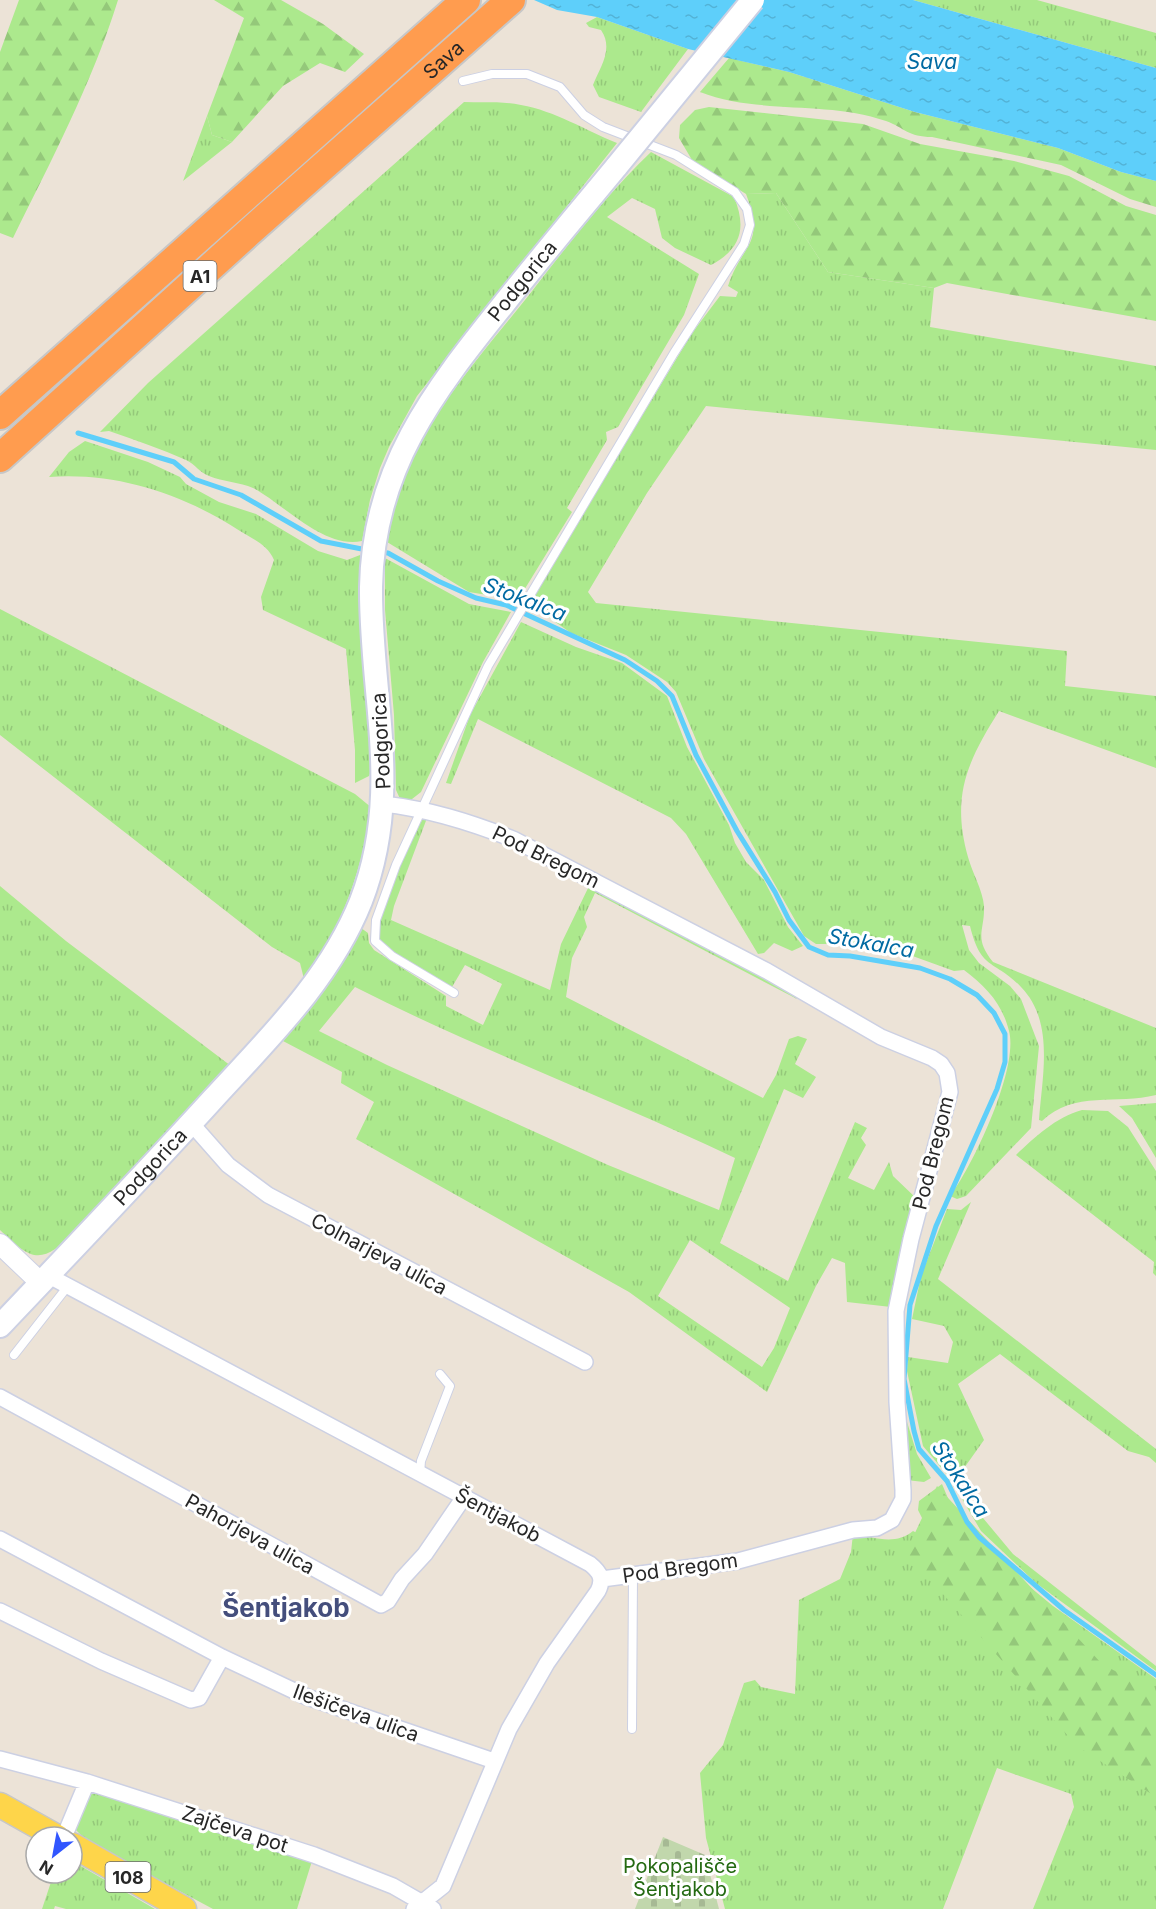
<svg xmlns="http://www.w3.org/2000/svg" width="1156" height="1909" viewBox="0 0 1156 1909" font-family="Inter,sans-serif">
  <defs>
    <pattern id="grass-tufts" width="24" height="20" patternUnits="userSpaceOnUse" patternTransform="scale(1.5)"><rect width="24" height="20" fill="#ace98d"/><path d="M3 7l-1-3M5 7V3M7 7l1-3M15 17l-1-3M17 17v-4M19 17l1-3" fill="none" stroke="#94c87a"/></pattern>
    <pattern id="forest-firs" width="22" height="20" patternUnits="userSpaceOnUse" patternTransform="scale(1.5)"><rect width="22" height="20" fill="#ace98d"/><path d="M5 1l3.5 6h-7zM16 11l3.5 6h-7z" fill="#94c87a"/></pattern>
    <pattern id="cemetery-stones" width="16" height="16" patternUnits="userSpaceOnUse" patternTransform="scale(1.5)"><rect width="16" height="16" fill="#c1d7ac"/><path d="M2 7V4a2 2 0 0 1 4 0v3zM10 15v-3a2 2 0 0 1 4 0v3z" fill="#a6b994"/></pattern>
    <pattern id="water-ripples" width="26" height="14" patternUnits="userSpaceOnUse" patternTransform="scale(1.5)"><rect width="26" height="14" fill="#5ecffa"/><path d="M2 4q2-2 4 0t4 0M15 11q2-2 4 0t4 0" fill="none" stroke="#52b2d6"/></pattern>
  </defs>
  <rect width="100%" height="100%" fill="#ece3d7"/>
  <path fill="url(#grass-tufts)" fill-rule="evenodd" d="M913,0H1037L1156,33V68Z
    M597,17L688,49L641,112L599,97L593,85C600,67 614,49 601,30L589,27L586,23Z
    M464,102C483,103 503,101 521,105C555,111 585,130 617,143L417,396L389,447L380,468L370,500L362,541C323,549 284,504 253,488C240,482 223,482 209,476C200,473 195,464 186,460C161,449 135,440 109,431L100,432L148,383Z
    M207,116L212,135L232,142L183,181Z
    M651,152L734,197C747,228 741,249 711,265L675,248L662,238L655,209L632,198L607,217L699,274L684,315L618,427L606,432L607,440L567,508L572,512L518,600L469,592L387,542C400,443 469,370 529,295C567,246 606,195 651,152Z
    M776,193L828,272L934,288L930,327L1156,366V450L706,406L647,493L588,592L596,603L1067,651L1065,686L1156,696V768L999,711C967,762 951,796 968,857C972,872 983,891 984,906C985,931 973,937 993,962L1156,1028V1095C1117,1105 1074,1090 1042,1121L1039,1120C1042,1076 1055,1022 1021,987C994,959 981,971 970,926L962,925L969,950L979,963L1010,986L1021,999L1039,1046L1031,1128L966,1196L957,1199L950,1196C973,1166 1019,1068 1009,1031C1002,1003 986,987 964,970L954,971L907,954L841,944H816L804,936L704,759L676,692L667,682L626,655L571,633L531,605L536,591L692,333L720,296L736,297L738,292L728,286C742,243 766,246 746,194Z
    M85,441L148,462L180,477L186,484L219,502L256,514L318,551L347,560L360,555L361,643L373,766L369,776L355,783V750L346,649L263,610L261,597L274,560C268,545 253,539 240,531C183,494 117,472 49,477L69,452Z
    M385,558L469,604L511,612L483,662L421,792L407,803L401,801L396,790L394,715L385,610Z
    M0,609L355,794L372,808C360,874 344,924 304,979L300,963L272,947L0,735Z
    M521,622L576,647L622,663L667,696L687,747L729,825L735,843L746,862L764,880L788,927L803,946L792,951L774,943L764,953L758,954L686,834L671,818L478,719L451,784L446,783L470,715Z
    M424,818H427L394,906L391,920L550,990L561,944L590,884L789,990L797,999L595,893L584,917L587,927L572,958L566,997L763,1098L776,1075L789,1039L798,1036L807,1039L795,1064L816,1077L803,1098L784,1089L720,1243L788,1281L855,1122L867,1128L861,1138L866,1145L848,1178L874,1190L889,1162L893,1176L916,1198L891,1307L847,1302L845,1263L832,1258L816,1286L767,1392L629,1292L356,1139L374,1102L341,1083L342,1072L283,1041L339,969L361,928L368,933L369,943L374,950L446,996V1006L483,1025L502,984L465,965L452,987L381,946C380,943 378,940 377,937C375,919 411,832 424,818ZM355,987C479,1050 609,1098 735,1158L719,1210L608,1165L387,1065L319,1031ZM690,1240L790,1308L774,1348L762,1367L658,1296Z
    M0,886L66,941L231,1066L78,1231C42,1262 35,1265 0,1230Z
    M1156,1103V1158L1132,1118L1119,1106Z
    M1082,1110L1108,1111L1128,1127L1156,1171V1276L1153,1273L1154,1262L1016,1155C1035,1137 1056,1117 1082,1110Z
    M971,1202L938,1279L1156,1449V1463L1149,1457L1128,1451L1000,1354L958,1384L984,1440L957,1478L983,1518L1013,1554L1156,1666V1671L1036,1583L981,1531L949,1477L923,1446L907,1371L908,1357L948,1363L953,1342L944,1326L912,1319L921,1276L947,1209L961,1210Z
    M903,1409L917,1454L931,1478L924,1482L906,1480Z
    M942,1484L955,1515L990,1554L1053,1606L1156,1679V1740L922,1518L918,1510L919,1501Z
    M913,1531L931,1540L1156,1753V1909H1033L1074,1807L1071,1794L997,1768L943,1909H725L706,1838L700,1773L723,1745L744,1683L755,1680L761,1687L795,1694L799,1600L840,1579L851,1552L853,1534C874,1537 895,1546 913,1531Z
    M92,1791L312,1861L297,1909H213L88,1842L75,1829L86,1798Z
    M72,1861L155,1909H66L55,1906L54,1909H42L54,1873H72Z"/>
  <path fill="url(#forest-firs)" d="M19,0H118C92,83 51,161 13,238L0,233V52Z
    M214,0H281L323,24L364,54L345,72L320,63L283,86L232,142L212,135L207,116L244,18Z
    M729,58L789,72L915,112L1058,148L1121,172L1156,181V207L1130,199L1061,165L932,137C908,137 905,128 886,121C826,100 759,115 700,92Z
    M709,107L863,124L920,144L1014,161L1069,176L1126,206L1156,215V321L947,283L934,288L828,272L776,193L746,194L692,160L679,138L680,125L695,110Z
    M937,1486L1102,1664L1156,1693V1797L1077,1746L906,1552Z"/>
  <path fill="url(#cemetery-stones)" d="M663,1837L705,1855L719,1909H635Z"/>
  <path fill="url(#water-ripples)" d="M534,0H913L1156,68V181L1121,172L1058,148L915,112L789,72L688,49L597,17L557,10Z"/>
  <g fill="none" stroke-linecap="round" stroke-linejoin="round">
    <path stroke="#5ecffa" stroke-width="5" d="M78,433L174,462L194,479L241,495L321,541L367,550
      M379,552L388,553L438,581L476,598L506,605L625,660L657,681L672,696L696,755L737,831L775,892L789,920L809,947L828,955L850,956L920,968L950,979L977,995L994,1013L1005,1034V1062L997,1089L936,1226L910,1305L904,1379L914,1431L919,1449L947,1481L967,1522L979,1537L1064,1610L1156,1675"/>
    <g stroke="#ccd0e3" stroke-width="10">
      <path id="service" d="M454,993L392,956L375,941L376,920L396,865L488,666L674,353L744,244L750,225L747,209L735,192L676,155L603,127L584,115L560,87L527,74H492L463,81
        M14,1355L68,1286
        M420,1473L421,1461L450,1386L440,1374
        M632,1729L633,1575"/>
    </g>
    <g stroke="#ccd0e3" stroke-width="18">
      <path id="minor" d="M383,804C429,809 470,822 513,839L767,971L881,1037L932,1058L941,1064L947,1073L950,1092L911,1239L896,1311L897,1402L903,1490V1499L892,1520L877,1528L853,1530L738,1561L602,1579
        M191,1123L228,1165L268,1195L585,1362
        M49,1276L590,1564C600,1572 604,1579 598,1591L547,1663L509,1729L443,1886L414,1909
        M0,1397L381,1605L388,1601L402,1579L425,1554L464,1497
        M0,1539L222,1657L307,1697L494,1761
        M0,1611L101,1661L191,1700L199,1698L222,1657
        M0,1759L87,1782
        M64,1837L87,1782L314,1855L393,1886L433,1909"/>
    </g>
    <g stroke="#ccd0e3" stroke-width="22">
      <path id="tertiary" d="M0,1244L41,1283"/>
    </g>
    <g stroke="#ccd0e3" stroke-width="26">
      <g id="secondary">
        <path id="s1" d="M0,1326C71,1251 143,1176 213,1099C268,1039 330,979 361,901C403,792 370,697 371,587C373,469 433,392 503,305C540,258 579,212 617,166"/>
      </g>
    </g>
    <g stroke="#c7c7c7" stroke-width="27">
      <path id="primary" d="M0,1805L57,1837
        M72,1845L184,1909"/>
    </g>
    <g stroke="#c7c7c7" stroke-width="32">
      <g id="motorway">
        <path d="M0,415L466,0"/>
        <path id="s2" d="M0,458L247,234L511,0"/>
      </g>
    </g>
    <use href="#service" stroke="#fff" stroke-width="8"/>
    <use href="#minor" stroke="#fff" stroke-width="15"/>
    <use href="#tertiary" stroke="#fff" stroke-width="20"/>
    <use href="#secondary" stroke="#fff" stroke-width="22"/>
    <use href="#primary" stroke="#fed54a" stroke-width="24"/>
    <use href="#motorway" stroke="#ff9c4f" stroke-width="28"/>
    <g stroke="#ccd0e3" stroke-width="26" stroke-linecap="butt">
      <path id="secondary-bridge" d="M617,166L753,0"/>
    </g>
    <use href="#secondary-bridge" stroke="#fff" stroke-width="22"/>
  </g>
  <g text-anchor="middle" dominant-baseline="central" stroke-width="6" stroke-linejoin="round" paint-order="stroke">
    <g fill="#fff" stroke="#686868" stroke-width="1.5">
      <rect x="183.5" y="261" width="33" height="30" rx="4.5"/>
      <rect x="105.5" y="1862" width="45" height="30" rx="4.5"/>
    </g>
    <g font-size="18" font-weight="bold" fill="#272727">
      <text x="200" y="276">A1</text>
      <text x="128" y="1877">108</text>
    </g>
    <g font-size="20" fill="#272727" stroke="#fff">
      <text stroke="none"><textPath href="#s2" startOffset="596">Sava</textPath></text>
      <text stroke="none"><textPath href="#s1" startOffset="1226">Podgorica</textPath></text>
      <text transform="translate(381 741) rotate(-93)">Podgorica</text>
      <text transform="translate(546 857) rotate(26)">Pod Bregom</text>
      <text transform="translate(933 1153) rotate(-76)">Pod Bregom</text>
      <text stroke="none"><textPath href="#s1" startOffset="219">Podgorica</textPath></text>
      <text transform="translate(379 1254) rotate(28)">Colnarjeva ulica</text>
      <text transform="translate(498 1515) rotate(28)">Šentjakob</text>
      <text transform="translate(250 1534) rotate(29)">Pahorjeva ulica</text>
      <text transform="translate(680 1568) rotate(-8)">Pod Bregom</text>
      <text transform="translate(356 1713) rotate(20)">Ilešičeva ulica</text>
      <text transform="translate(235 1829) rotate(18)">Zajčeva pot</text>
    </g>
    <g font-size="20" fill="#246a12" stroke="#fff">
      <text x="680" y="1866">Pokopališče<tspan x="680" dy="23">Šentjakob</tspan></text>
    </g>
    <g font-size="21" font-style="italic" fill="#006aa2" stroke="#fff">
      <text x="932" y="61">Sava</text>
      <text transform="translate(525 599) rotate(21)">Stokalca</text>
      <text transform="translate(871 943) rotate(10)">Stokalca</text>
      <text transform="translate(961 1479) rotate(57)">Stokalca</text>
    </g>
    <g font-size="26" font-weight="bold" fill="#444e7c" stroke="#fff">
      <text x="286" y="1607">Šentjakob</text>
    </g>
  </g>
  <g transform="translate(54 1855) rotate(211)"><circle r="28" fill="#ffffff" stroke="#a9a9a9" stroke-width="1.5"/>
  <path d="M0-4.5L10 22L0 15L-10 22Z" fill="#3156ff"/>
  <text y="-9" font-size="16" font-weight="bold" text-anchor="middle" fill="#272727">N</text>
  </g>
</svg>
